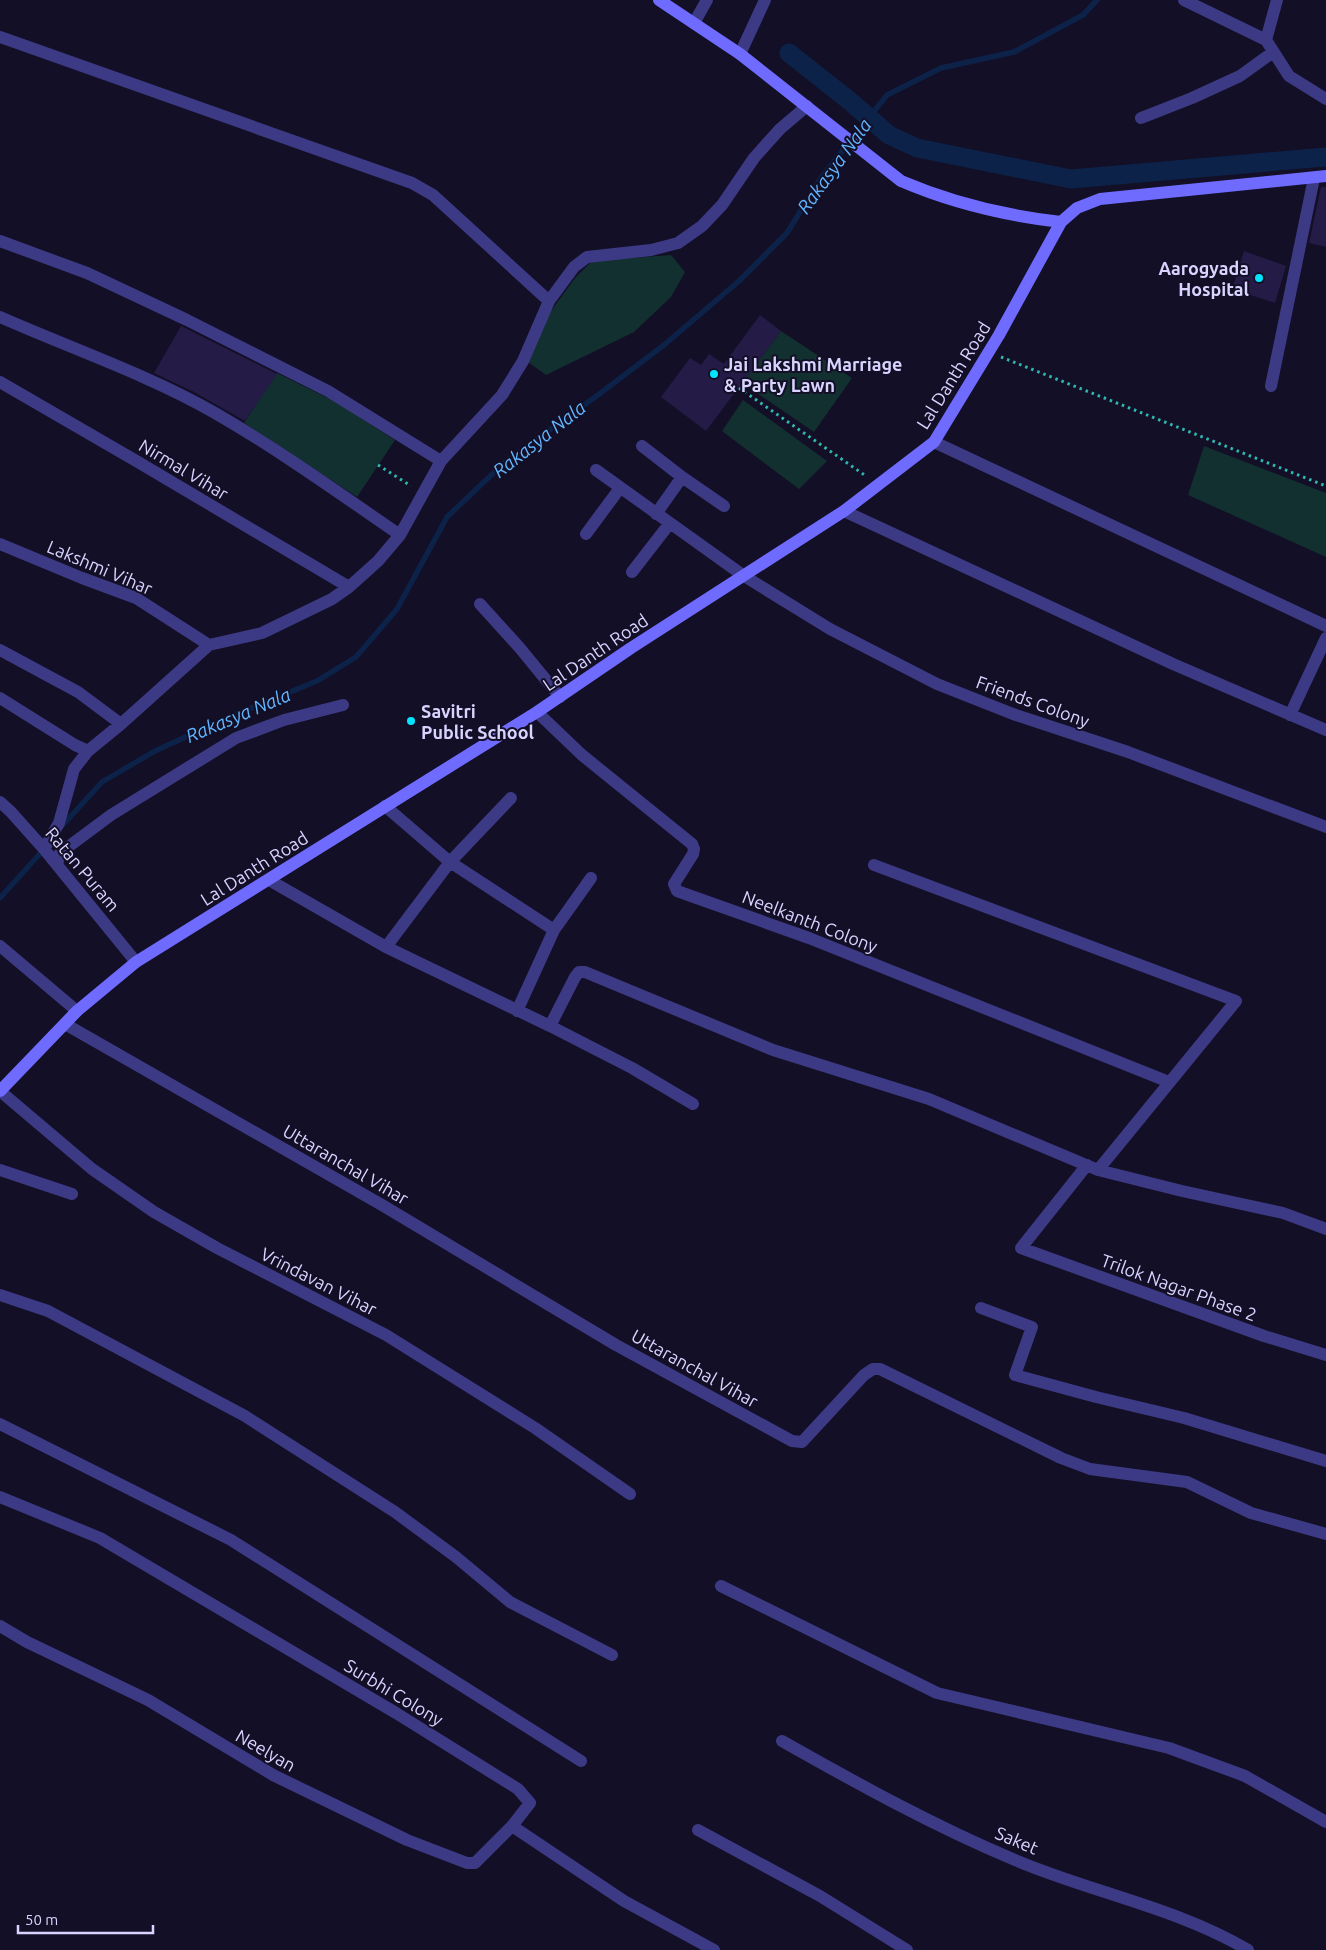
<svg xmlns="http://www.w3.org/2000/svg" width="1326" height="1950" viewBox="0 0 1326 1950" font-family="Ubuntu,sans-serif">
  <rect width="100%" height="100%" fill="#130f26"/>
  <path fill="#12302f" d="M671,255L685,272L671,297L634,332L546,375L528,362L548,315L575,278L592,261Z
    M781,331L852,378L814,432L742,383Z
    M277,373L334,401L395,440L357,497L244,423Z
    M743,400L827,461L799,489L722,431Z
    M1204,446L1326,493V557L1188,495Z"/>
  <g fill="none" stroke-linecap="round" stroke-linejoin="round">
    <path stroke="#0c2248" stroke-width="5.5" d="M61,827L102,782L155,751L229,717L317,681L356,657L397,609L447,517L504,463L598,395L664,345L739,281L787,233L821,178L887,95L941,68L1014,52L1083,15L1097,0
      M0,898L45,848"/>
    <path stroke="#0c2248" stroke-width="19" d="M789,53L851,102L889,135L917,148L1071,179L1326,157"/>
  </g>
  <path fill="#241b47" d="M1321,187H1326V247L1309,243Z
    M1244,251L1286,266L1275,303L1232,289Z
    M760,315L781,331L706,431L661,397L690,358L701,365L709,354L724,364Z
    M181,326L277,374L245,421L194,392L154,373Z"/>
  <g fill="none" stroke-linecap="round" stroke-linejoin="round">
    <path stroke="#2fb8b0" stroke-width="3" stroke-dasharray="2.5 4" stroke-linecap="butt" d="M1001,357L1326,486
      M739,388L866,476
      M378,465L411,486"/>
    <path stroke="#3d3a85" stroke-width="12" d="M1184,0L1266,40
      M1277,0L1266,40L1289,76L1326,99
      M694,23L707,0
      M0,37L412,183L433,195L549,301
      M740,54L765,0
      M1141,118L1192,98L1240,76L1273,52
      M0,241L87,273L187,320L328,391L441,461
      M0,317C70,348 149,375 215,413C279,450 339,493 400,535
      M0,382L138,462L349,587
      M1271,386L1314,178
      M934,442L1326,626
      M642,446L682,477
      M596,470L744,576L830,629L937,684L1013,714L1128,752L1326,827
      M844,511L1173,664L1326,730
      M656,514L682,477L724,506
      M586,534L620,488
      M0,544L82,578L136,598L209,645
      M632,572L670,523
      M480,604L519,647L560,697
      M0,650L78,692L121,724
      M0,698L75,745L88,751
      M537,712L582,755L692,844L694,849L693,854L674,884L677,891L809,938L1169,1082
      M1290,715L1326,638
      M0,802L11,812L44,849L136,962
      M385,806L450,862L554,930L517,1011
      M44,849L59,823L74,769L88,751L121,724L209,645L262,633L332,599L349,587L378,561L400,535L441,461L502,395L523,361L549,301L574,267L587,257L651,250L678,243L702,226L722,205L754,158L780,129L807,106
      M57,865L60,853L111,815L236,738L284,720L343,705
      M874,865L1236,1001L1098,1170
      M269,880L386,947L550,1026L632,1068L693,1104
      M554,930L591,878
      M0,946L77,1011
      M386,947L450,862L511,798
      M65,1024L382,1205L616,1345L792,1441L802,1442L864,1375L873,1369H880L1061,1458L1090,1469L1187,1482L1251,1513L1326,1534
      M550,1026L575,977L579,972H585L773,1050L929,1099L1098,1170L1182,1191L1283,1213L1326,1229
      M0,1091L92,1169L154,1212L217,1248L386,1335L535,1428L630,1494
      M1087,1165L1021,1248L1264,1336L1326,1355
      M0,1170L72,1194
      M0,1295L48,1311L245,1416L395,1512L456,1557L510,1602L612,1655
      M981,1308L1032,1327L1015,1375L1096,1397L1184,1418L1326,1461
      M0,1424L231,1540L581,1761
      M0,1497L100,1538L396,1713L518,1789L530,1803L512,1826L624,1901L714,1950
      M721,1586L937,1693L1169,1748L1245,1776L1326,1822
      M0,1626L27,1642L148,1700L273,1775L407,1840L467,1863H475L512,1826
      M782,1741C858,1784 934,1826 1015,1860C1090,1892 1178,1908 1248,1950
      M698,1830L820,1896L907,1950"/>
    <path stroke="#6f6bff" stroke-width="12" d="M659,0L740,54L901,181C950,202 1008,216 1061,222
      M0,1091L77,1011L136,962L537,712L631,648L844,511L934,442L999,335L1061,222L1077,208L1100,199L1326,176"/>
  </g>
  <g fill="#00e5ff" stroke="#130f26" stroke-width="2">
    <circle cx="1259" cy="278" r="5"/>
    <circle cx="714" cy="374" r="5"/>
    <circle cx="411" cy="721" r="5"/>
  </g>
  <g text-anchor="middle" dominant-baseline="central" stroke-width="4" stroke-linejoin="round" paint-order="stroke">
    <g font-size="18" font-weight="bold" fill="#d9d4ff" stroke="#130f26" text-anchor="start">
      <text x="1249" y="268" text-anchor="end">Aarogyada<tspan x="1249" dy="21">Hospital</tspan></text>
      <text x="724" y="364">Jai Lakshmi Marriage<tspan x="724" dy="21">&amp; Party Lawn</tspan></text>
      <text x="421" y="711">Savitri<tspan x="421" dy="21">Public School</tspan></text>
    </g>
    <g font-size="18" fill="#d9d4ff" stroke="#130f26">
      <text transform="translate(953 375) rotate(-58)">Lal Danth Road</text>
      <text transform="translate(184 469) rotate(31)">Nirmal Vihar</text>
      <text transform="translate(100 567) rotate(23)">Lakshmi Vihar</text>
      <text transform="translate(595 652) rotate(-34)">Lal Danth Road</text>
      <text transform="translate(1033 701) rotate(20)">Friends Colony</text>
      <text transform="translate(254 868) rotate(-32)">Lal Danth Road</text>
      <text transform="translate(83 869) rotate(50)">Ratan Puram</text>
      <text transform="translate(810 921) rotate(21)">Neelkanth Colony</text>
      <text transform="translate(346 1164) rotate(30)">Uttaranchal Vihar</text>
      <text transform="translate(319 1281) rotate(27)">Vrindavan Vihar</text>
      <text transform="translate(1179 1287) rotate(20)">Trilok Nagar Phase 2</text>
      <text transform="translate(695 1368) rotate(29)">Uttaranchal Vihar</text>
      <text transform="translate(394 1692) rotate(31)">Surbhi Colony</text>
      <text transform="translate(266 1750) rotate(30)">Neelyan</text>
      <text transform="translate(1017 1840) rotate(23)">Saket</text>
    </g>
    <g font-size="19" font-style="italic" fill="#62b6ff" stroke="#130f26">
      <text transform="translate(834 166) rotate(-54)">Rakasya Nala</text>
      <text transform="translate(539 439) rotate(-38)">Rakasya Nala</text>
      <text transform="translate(238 715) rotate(-23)">Rakasya Nala</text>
    </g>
  </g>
  <path d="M18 1925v8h135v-8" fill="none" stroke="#d9d4ff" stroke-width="2.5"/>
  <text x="25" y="1925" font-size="15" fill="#d9d4ff" stroke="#130f26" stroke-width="4" paint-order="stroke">50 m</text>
</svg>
